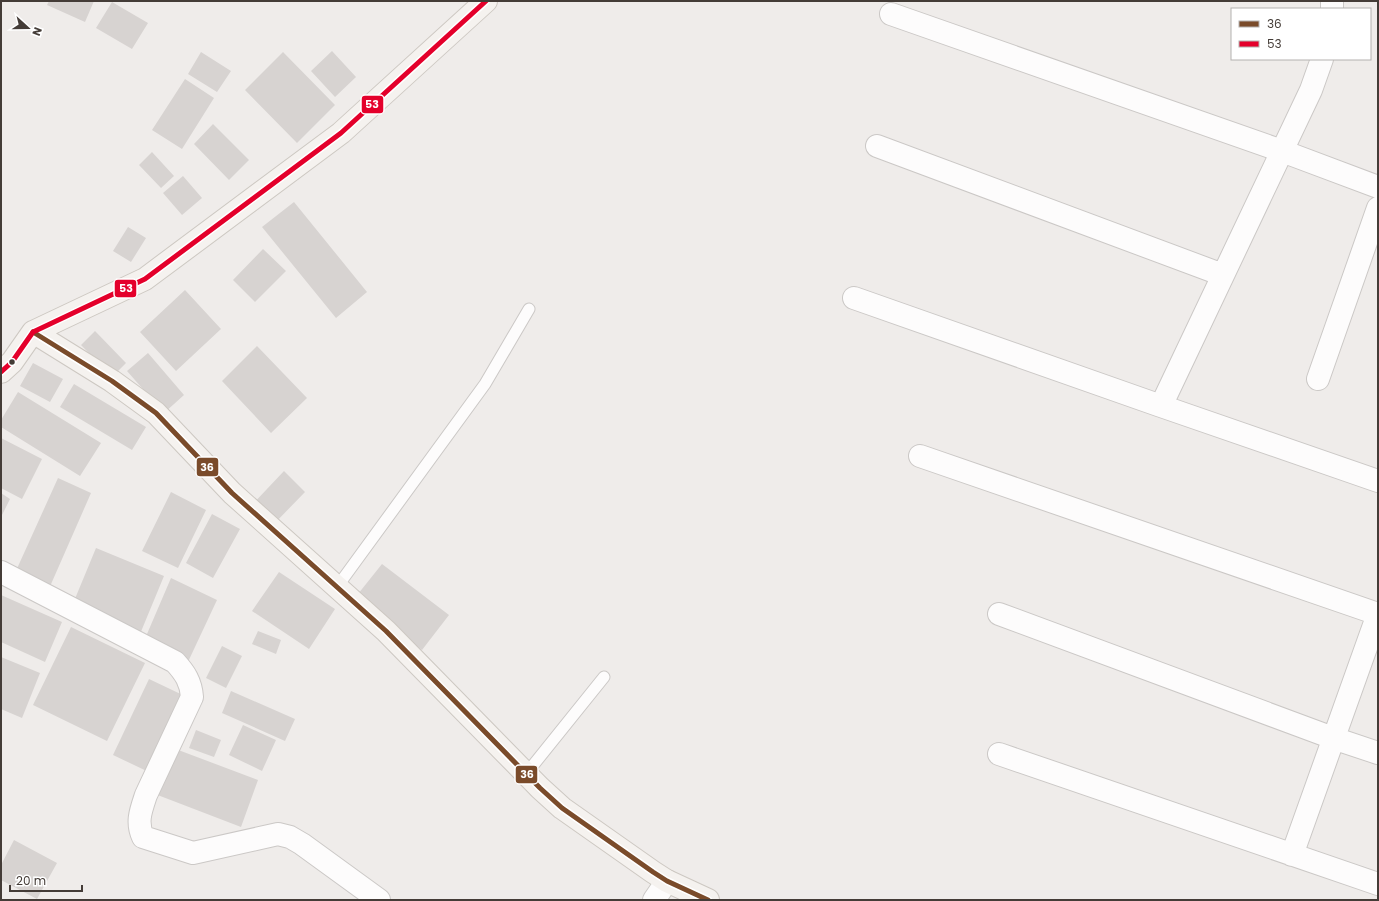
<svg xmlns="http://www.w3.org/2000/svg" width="1379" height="901" viewBox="0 0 1379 901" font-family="Poppins,sans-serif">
  <rect width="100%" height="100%" fill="#efecea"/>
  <path fill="#d7d3d1" d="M49,1H94L85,22L47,5Z
    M112,2L148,23L132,49L96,28Z
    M332,51L356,77L335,97L311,71Z
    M201,52L231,71L217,92L188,74Z
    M283,52L335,105L297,143L245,90Z
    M185,79L214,98L182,149L152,130Z
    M213,124L249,160L229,180L194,144Z
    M152,152L174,176L161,188L139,165Z
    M183,176L202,198L182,215L163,193Z
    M294,202L367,292L336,318L262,227Z
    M128,227L146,238L131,262L113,251Z
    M263,249L286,271L255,302L233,280Z
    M185,290L221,329L176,371L140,332Z
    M95,331L126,363L112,377L81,345Z
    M257,346L307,398L271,433L222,381Z
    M148,353L184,395L164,413L127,371Z
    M33,363L63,379L50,402L20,386Z
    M74,384L146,427L132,450L60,407Z
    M18,392L101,443L80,476L1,427V420Z
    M1,438L42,459L22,499L1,488Z
    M284,471L305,492L272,526L251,506Z
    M58,478L91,493L48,591L15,573Z
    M171,492L206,510L178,568L142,551Z
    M1,493L10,499L1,517Z
    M212,514L240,529L213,578L186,563Z
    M96,548L164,576L140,634L72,606Z
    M382,564L449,615L422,650L354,599Z
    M279,572L335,609L309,649L252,611Z
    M171,578L217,600L187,664L144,641Z
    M1,595L62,622L45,662L1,642Z
    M71,627L145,663L107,741L33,705Z
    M258,631L281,640L276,654L252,644Z
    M222,646L242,656L226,688L206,678Z
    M1,657L40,673L22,718L1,709Z
    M149,679L189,698L153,774L113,755Z
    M231,691L295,719L285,741L222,713Z
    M243,725L276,740L262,771L229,755Z
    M196,730L221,740L214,757L189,748Z
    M173,748L258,780L241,827L155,794Z
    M14,840L57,863L37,899L1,880V865Z"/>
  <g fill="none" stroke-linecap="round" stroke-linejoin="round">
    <g stroke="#cbc8c6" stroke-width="13">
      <path id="lane" d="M337,587L485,384L529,309
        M526,774L604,677"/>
    </g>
    <g stroke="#cbc8c6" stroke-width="24">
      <path id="street" d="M1332,9V1
        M891,14L1282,151L1378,187
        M877,146L1223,275
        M854,298L1161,406L1311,90L1322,59
        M1318,379L1378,208
        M1161,406L1378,481
        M920,456L1378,614
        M1,572L175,662C185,673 191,682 192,697L146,795C141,810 136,822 143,837L193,853L278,834L290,837L302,844L379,900
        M999,614L1333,738L1378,753
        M999,754L1378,884
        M1292,855L1378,614
        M654,900L667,881"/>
    </g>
    <g stroke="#cdc8c2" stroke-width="24">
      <path id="secondary" d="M33,332L112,381L156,413L232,493L386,631L540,788L562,808L653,872L667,881L708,900
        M1,372L12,362L33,332L145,279L341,133L486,1"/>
    </g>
    <use href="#lane" stroke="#fdfcfc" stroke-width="11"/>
    <use href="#street" stroke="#fdfcfc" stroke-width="22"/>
    <use href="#secondary" stroke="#f5f2ef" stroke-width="22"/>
    <g stroke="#fff" stroke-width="8">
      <path id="bus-1" d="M33,332L112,381L156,413L232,493L386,631L540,788L562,808L653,872L667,881L708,900"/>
    </g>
    <g stroke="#fff" stroke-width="8">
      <path id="bus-2" d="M1,372L12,362L33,332L145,279L341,133L486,1"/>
    </g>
    <use href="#bus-1" stroke="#7a4b2a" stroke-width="5"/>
    <use href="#bus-2" stroke="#e4002b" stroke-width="5"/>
  </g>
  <circle fill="#443c37" stroke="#fff" stroke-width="1.5" cx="12" cy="362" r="3.5"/>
  <g stroke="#fff" stroke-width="1.5">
    <rect x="361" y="95" width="23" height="19" rx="4" fill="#e4002b"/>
    <rect x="114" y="279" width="23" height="19" rx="4" fill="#e4002b"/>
    <rect x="196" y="457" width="23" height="20" rx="4" fill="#7a4b2a"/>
    <rect x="515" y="765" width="23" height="19" rx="4" fill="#7a4b2a"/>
  </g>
  <g font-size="11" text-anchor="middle" font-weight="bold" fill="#fff">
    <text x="372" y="108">53</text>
    <text x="126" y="292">53</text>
    <text x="207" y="471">36</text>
    <text x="527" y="778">36</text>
  </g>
  <rect width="1379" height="901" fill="none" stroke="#443c37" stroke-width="4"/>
  <rect x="1231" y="8" width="140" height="52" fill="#ffffff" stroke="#b4b1af"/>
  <rect x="1239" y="21" width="20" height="6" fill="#7a4b2a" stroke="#b4b1af"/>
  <text x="1267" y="28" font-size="12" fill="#443c37">36</text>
  <rect x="1239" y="41" width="20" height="6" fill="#e4002b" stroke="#b4b1af"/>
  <text x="1267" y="48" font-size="12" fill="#443c37">53</text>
  <g transform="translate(28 28) rotate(111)" stroke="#ffffff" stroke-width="3" paint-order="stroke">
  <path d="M0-3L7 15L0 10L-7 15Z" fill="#443c37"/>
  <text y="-6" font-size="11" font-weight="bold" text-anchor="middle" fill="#443c37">N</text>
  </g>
  <path d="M10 885v6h72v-6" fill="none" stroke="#443c37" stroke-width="2"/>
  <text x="16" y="885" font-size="12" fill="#443c37" stroke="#ffffff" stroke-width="3" paint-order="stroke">20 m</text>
</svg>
